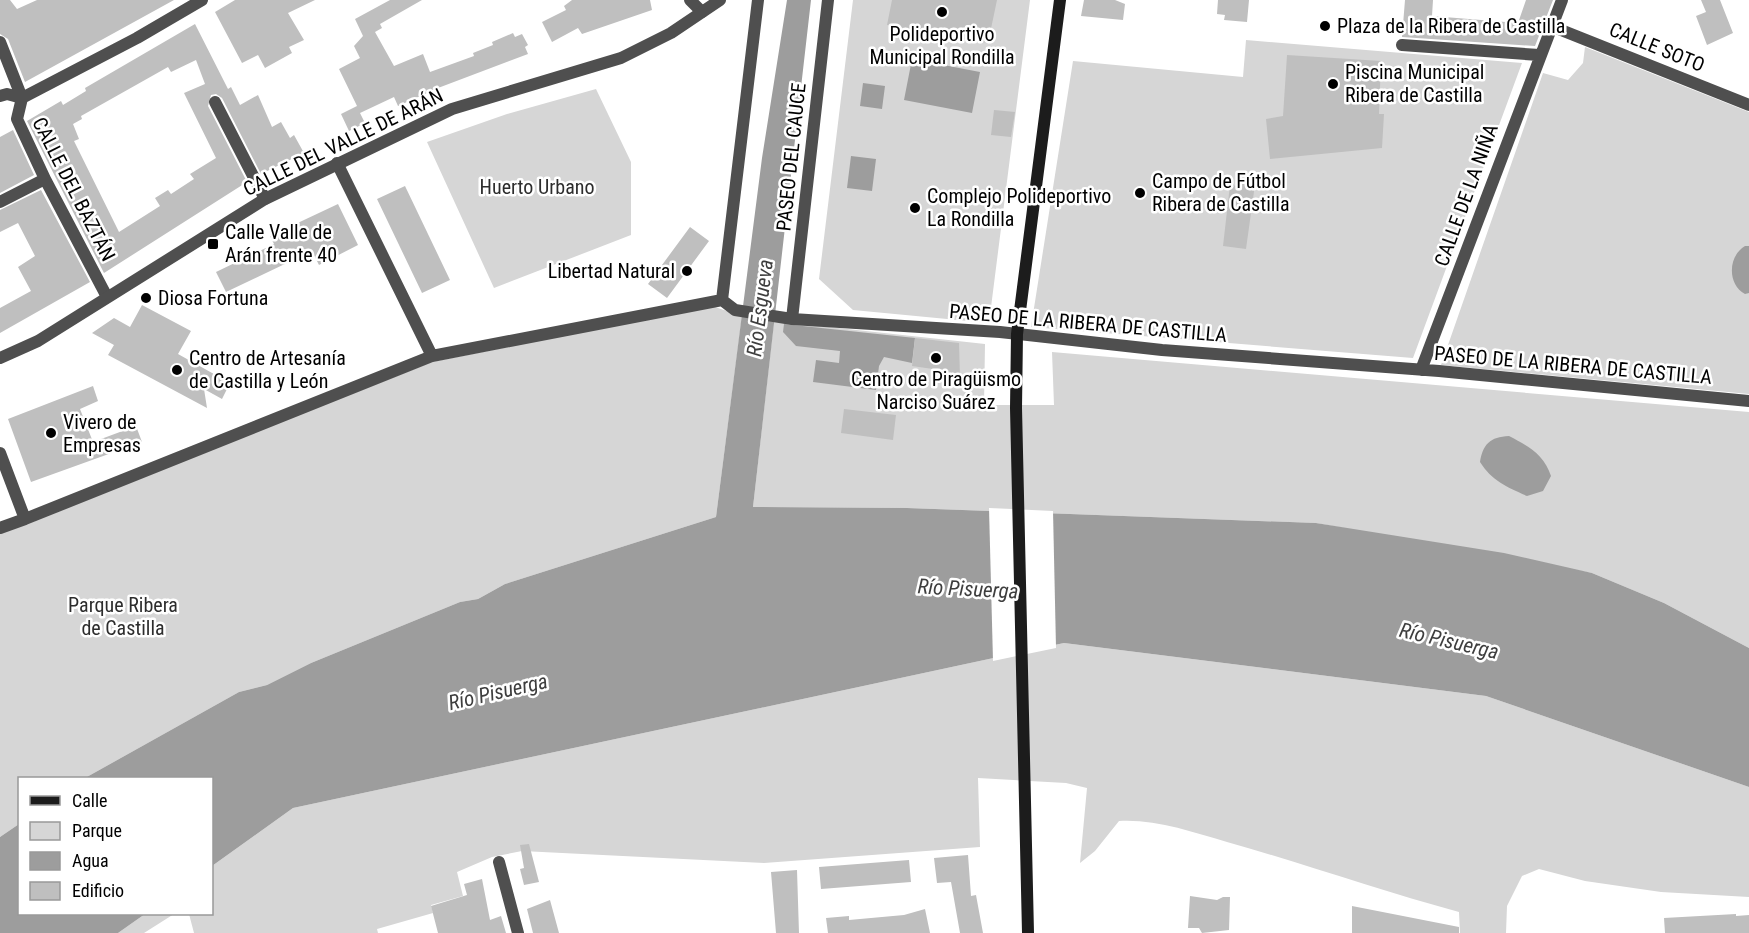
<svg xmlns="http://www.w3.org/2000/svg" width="1749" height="933" viewBox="0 0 1749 933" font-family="'Roboto Condensed',sans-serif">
  <rect width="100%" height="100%" fill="#fff"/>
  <path fill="#d6d6d6" d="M853,0H1030L989,323L853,310L819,279Z
    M1246,40L1522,63L1413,358L1031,327L1073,61L1243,77Z
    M1585,47L1749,112V394L1441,365L1543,73L1568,80L1583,63Z
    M596,89L631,162V235L494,288L427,142L507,114Z
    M712,306L742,316L716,517L505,584L478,599L460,602L311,663L267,685L239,692L85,778H20L19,824L0,837V533L432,362Z
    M774,321L985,344L984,405H1054L1052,352L1749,412V648L1664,603L1592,573L1316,523L907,508L753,507Z
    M1064,643L1486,696L1749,787V897L1661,892L1585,881L1539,869L1522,876L1507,906L1506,933H1460L1459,912C1381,891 1305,864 1227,842C1192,832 1156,819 1119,821L1095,851L1080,863L1087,788L1066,783L978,778L980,847L764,863L522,851L492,857L457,872L463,896L431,905L433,913L377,929L378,933H194L189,914H212V866L293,808Z
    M145,914H174L144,933H118Z"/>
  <path fill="#9d9d9d" d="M787,0H811L753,507L907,508L1316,523L1504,553L1592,573L1664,603L1749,648V787L1486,696L1064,643L293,808L212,866V778H85L239,692L267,685L311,663L460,602L478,599L505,584L716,517L762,158Z
    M912,59L980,72L972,113L904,100Z
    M863,83L885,86L882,109L860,106Z
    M851,156L876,159L872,191L847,188Z
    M1745,246H1749V293L1745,294C1727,284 1728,256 1745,246Z
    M784,324L915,338L912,363L884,357L879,366L876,390L813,382L816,360L839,363L840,351L796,346L783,332Z
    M1509,436C1528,446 1544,454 1551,476L1543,491L1527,496C1507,487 1492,481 1480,462C1483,444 1490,437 1509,436Z
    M19,824L20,914H145L118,933H0V837Z"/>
  <path fill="#fff" d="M989,508L1053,511L1056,648L993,661Z"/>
  <path fill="#bfbfbf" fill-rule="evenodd" d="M0,0H10L17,9L37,0H174L25,82L8,39L0,34Z
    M235,0H315L288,13L304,40L289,47L292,53L265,68L258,55L242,63L215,12Z
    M390,0H422L380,24L382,28L375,32L394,66L423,54L430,72L474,56L473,53L493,45L492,42L513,33L515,37L522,34L528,45L525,47L528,54L438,88L398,106L394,97L360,113L365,123L349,131L341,114L357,106L339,69L360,58L354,46L363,36L355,19Z
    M572,0H650L652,10L582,34L578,28L552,42L542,22L566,10L564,6Z
    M892,0H997L988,43L887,25Z
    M1084,0H1115L1125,4L1123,20L1081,16Z
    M1218,0H1249L1247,22L1224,20L1225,15L1217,14Z
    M1405,0H1433L1432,16L1518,23L1526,0H1553L1535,46L1402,37Z
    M1701,0H1720L1733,33L1707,45L1696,16L1706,12Z
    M195,24L228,89L231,87L240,105L258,95L272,127L281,122L290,138L294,135L304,153L261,174L222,98L216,94L211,95L208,106L247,182L104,273L27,121L61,101L63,105L86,91L85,88ZM196,60L205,84L184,93L216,158L190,174L194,179L171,194L168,190L155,198L160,206L119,232L74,141L79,139L73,124L82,119L81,116L168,67L171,72Z
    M1287,55L1381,61L1379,114H1384L1382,148L1270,159L1266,119L1283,116Z
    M994,110L1015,112L1011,137L991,135Z
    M13,130L34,175L0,193V137Z
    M1239,175L1256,177L1246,249L1223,246L1230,185L1238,186Z
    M405,186L450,280L422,293L377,199Z
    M41,190L90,282L0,333V308L31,291L18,267L35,256L18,223L0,232V210Z
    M338,204L358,245L319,265L312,251L226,292L216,272L274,244L270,236Z
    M690,227L709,241L667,298L648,284Z
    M142,305L191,331L178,354L230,383L222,399L204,389L207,408L108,355L114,345L92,333L114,318L130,327Z
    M915,338L959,343L960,377L947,375V371L912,366Z
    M93,386L98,401L80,409L93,442L136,426L142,442L31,482L8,419Z
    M844,409L896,415L893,440L841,433Z
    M529,844L539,882L524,885L520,869L524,868L520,845Z
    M968,855L971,896L976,895L983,933H960L951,882L937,883L934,858Z
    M909,860L911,882L821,889L819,867Z
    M797,870L799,933H776L771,872Z
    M482,879L490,920L501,916L506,933H438L431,906L467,895L464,884Z
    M1190,896L1217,900L1223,897H1230L1229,930L1202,933L1199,928H1188Z
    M550,900L559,933H533L527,909Z
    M1352,906L1459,927V933H1352Z
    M925,909L930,933H828L826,918L849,916V920L904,915Z
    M1736,914V916L1749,915V933H1665L1664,918Z"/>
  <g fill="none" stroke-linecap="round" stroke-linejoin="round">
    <path stroke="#4f4f4f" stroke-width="12" d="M1551,26L1749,105
      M1402,45L1539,55
      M337,163L432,356
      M722,300L758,0
      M792,319L828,0
      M1421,370L1562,0
      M0,453L25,519L432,356L722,300L735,310L792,319L1000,332L1162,350L1439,371L1749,401
      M0,528L25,519
      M499,862L518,933"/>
    <path stroke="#4f4f4f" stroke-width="12" d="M690,0L702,12
      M0,42L22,98
      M0,96L7,94L22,98
      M22,98L17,119L45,179L107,297
      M22,98L137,38L202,0
      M215,102L265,199
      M0,202L45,179"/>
    <path stroke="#4f4f4f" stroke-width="12" d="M0,358L38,341L265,199L452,109L621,58L671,33L720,0"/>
    <path stroke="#1c1c1c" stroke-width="12" d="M1028,933L1016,408L1017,334L1060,0"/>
  </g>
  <g fill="#000" stroke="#fff" stroke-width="2">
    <circle cx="942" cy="12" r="6"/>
    <circle cx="1325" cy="26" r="6"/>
    <circle cx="1333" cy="84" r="6"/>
    <circle cx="1140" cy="193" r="6"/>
    <circle cx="915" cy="208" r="6"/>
    <rect x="207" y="238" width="12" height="12" rx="3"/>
    <circle cx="687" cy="271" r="6"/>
    <circle cx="146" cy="298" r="6"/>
    <circle cx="936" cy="358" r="6"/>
    <circle cx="177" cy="370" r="6"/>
    <circle cx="51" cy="433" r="6"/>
  </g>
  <g text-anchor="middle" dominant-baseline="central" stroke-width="5" stroke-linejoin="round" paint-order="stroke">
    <g font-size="20" fill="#000" stroke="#fff" text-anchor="start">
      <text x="1337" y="26">Plaza de la Ribera de Castilla</text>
      <text x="942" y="34" text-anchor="middle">Polideportivo<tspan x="942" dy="23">Municipal Rondilla</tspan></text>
      <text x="1345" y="72">Piscina Municipal<tspan x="1345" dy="23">Ribera de Castilla</tspan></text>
      <text x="1152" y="181">Campo de Fútbol<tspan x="1152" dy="23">Ribera de Castilla</tspan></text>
      <text x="927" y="196">Complejo Polideportivo<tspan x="927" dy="23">La Rondilla</tspan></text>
      <text x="225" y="232">Calle Valle de<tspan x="225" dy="23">Arán frente 40</tspan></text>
      <text x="675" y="271" text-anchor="end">Libertad Natural</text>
      <text x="158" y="298">Diosa Fortuna</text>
      <text x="189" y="358">Centro de Artesanía<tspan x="189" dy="23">de Castilla y León</tspan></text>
      <text x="936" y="379" text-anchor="middle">Centro de Piragüismo<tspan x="936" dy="23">Narciso Suárez</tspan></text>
      <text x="63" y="422">Vivero de<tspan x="63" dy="23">Empresas</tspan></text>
    </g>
    <g font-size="20" fill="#000" stroke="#fff">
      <text transform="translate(1657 47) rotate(22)">CALLE SOTO</text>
      <text transform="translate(343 142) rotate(-26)">CALLE DEL VALLE DE ARÁN</text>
      <text transform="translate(791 157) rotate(-84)">PASEO DEL CAUCE</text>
      <text transform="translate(74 189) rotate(63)">CALLE DEL BAZTÁN</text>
      <text transform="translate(1466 195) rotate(-70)">CALLE DE LA NIÑA</text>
      <text transform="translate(1088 323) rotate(5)">PASEO DE LA RIBERA DE CASTILLA</text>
      <text transform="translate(1573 365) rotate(5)">PASEO DE LA RIBERA DE CASTILLA</text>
    </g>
    <g font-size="20" fill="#2d2d2d" stroke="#fff">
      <text x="537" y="187">Huerto Urbano</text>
      <text x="123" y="605">Parque Ribera<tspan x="123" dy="23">de Castilla</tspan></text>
    </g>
    <g font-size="21" font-style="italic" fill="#3e3e3e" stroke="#fff">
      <text transform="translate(760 308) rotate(-83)">Río Esgueva</text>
      <text transform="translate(968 589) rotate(3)">Río Pisuerga</text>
      <text transform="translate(1449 641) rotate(13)">Río Pisuerga</text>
      <text transform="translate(498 692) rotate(-13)">Río Pisuerga</text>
    </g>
  </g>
  <rect x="18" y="777" width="195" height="138" fill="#ffffff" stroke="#999999" stroke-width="1.5"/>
  <rect x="30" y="796" width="30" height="9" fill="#1c1c1c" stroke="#999999" stroke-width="1.5"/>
  <text x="72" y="807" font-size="18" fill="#000000">Calle</text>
  <rect x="30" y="822" width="30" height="18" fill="#d6d6d6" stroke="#999999" stroke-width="1.5"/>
  <text x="72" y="837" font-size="18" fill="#000000">Parque</text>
  <rect x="30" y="852" width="30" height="18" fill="#9d9d9d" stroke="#999999" stroke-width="1.5"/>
  <text x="72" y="867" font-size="18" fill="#000000">Agua</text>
  <rect x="30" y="882" width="30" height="18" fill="#bfbfbf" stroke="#999999" stroke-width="1.5"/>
  <text x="72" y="897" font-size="18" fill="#000000">Edificio</text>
</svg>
